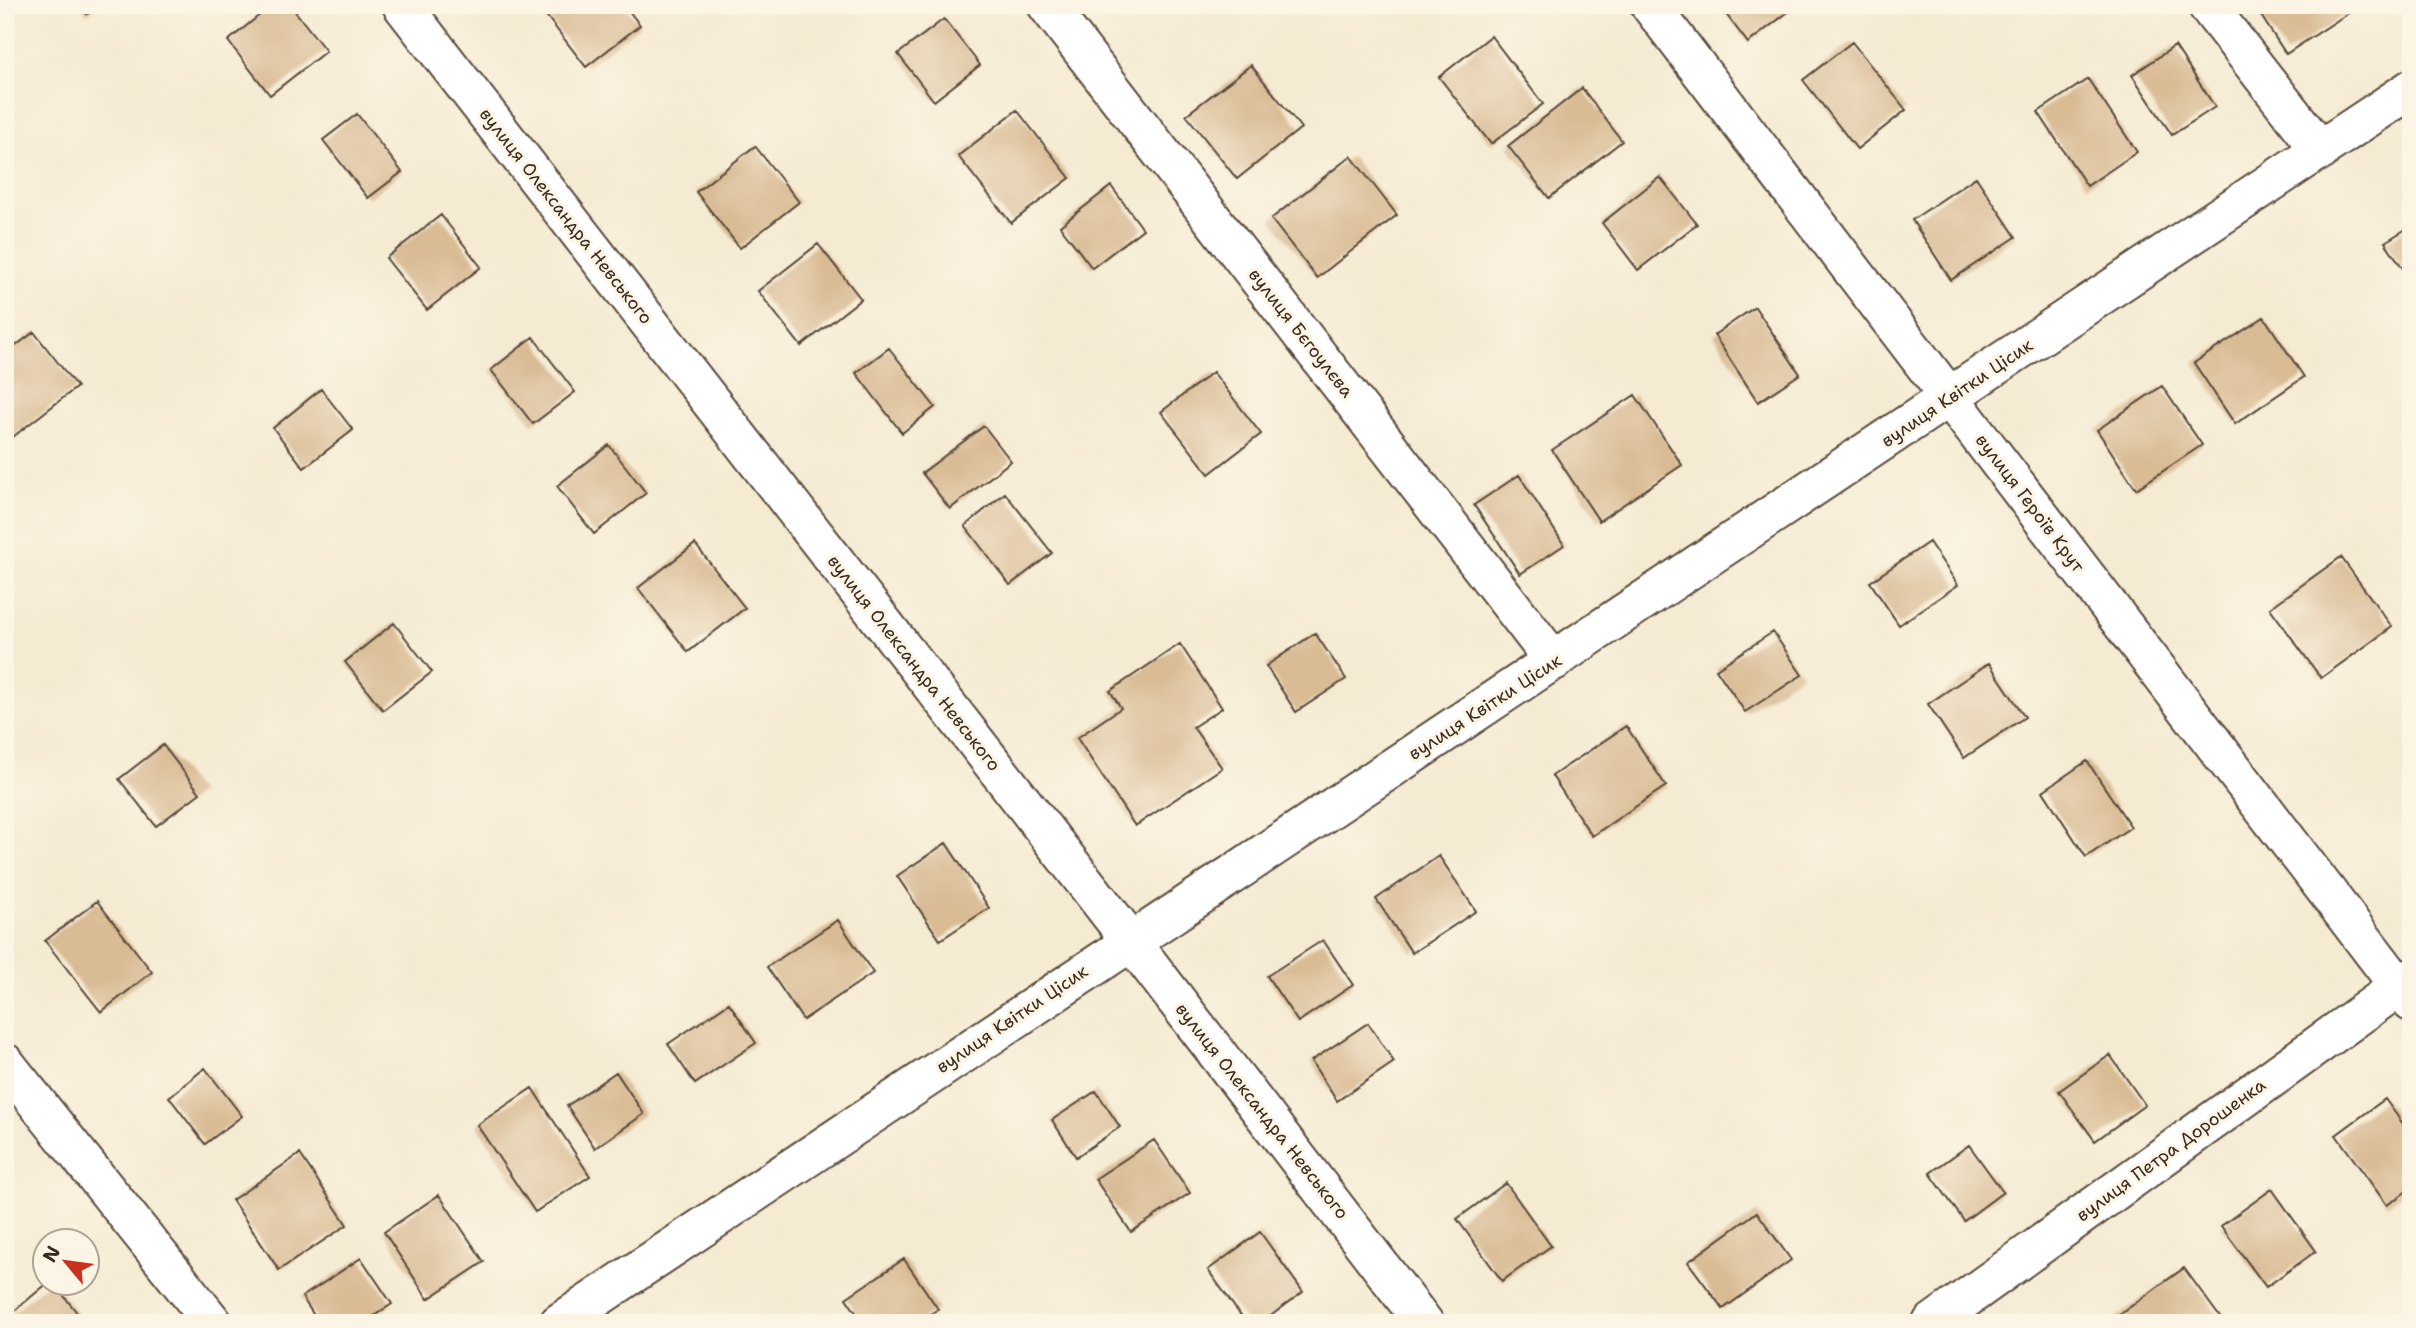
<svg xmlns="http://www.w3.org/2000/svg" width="2416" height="1328" viewBox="0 0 2416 1328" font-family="'Shantell Sans',sans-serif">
  <rect width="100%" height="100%" fill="#fcf5e5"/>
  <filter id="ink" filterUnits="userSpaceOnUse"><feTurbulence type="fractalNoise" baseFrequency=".0143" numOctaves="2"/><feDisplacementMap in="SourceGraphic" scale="14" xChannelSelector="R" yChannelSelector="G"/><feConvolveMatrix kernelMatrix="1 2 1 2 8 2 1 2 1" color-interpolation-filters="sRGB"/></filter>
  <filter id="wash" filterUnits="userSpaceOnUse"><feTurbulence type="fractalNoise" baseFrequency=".00686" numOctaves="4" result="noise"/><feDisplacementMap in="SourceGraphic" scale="28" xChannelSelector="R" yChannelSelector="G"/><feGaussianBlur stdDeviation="1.57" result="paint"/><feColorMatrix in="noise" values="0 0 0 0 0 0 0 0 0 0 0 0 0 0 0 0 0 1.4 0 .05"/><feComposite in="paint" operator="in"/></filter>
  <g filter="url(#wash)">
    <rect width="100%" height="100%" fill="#f5ebd3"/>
    <g id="blocks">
      <path fill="#d9bb94" d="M81,5H99L87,14Z
        M272,5H290L326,51L270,95L228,41Z
        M538,5H624L640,25L586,67Z
        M1719,5H1797L1748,43Z
        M2254,5H2345L2350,12L2286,54Z
        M944,19L980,65L934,101L898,54Z
        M1491,36L1543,104L1491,144L1439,77Z
        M1852,42L1906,110L1857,149L1803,80Z
        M2175,46L2215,107L2172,135L2132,75Z
        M1251,65L1301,128L1237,179L1186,115Z
        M2088,79L2137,152L2087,186L2038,112Z
        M1582,88L1622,141L1549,198L1508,146Z
        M1017,110L1070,178L1011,223L958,156Z
        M357,114L402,172L368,198L323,140Z
        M755,146L799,202L740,248L696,192Z
        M1351,156L1397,215L1317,278L1271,219Z
        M1660,177L1697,224L1638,270L1602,223Z
        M1976,177L2016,237L1951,280L1912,220Z
        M1111,186L1143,229L1092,268L1060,226Z
        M441,215L481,267L427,310L386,258Z
        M2411,226V280L2385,242Z
        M818,244L861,299L801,346L758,291Z
        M1755,307L1800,374L1758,402L1714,335Z
        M2264,317L2304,377L2235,424L2194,363Z
        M34,332L77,387L9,440L5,436V354Z
        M533,337L575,392L533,424L491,370Z
        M889,348L935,407L902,433L856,373Z
        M1213,372L1261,434L1209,474L1161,412Z
        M2162,386L2202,445L2136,489L2097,430Z
        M321,389L353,430L304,468L273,428Z
        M1635,395L1682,465L1599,521L1552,450Z
        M984,426L1011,461L950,509L922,473Z
        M609,445L646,493L594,534L557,486Z
        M1519,475L1564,545L1520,574L1474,505Z
        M1005,493L1052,553L1010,585L965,526Z
        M1929,542L1958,585L1899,625L1870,582Z
        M695,544L745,608L688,652L638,588Z
        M2341,557L2392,627L2321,678L2270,608Z
        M394,623L432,672L383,710L345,662Z
        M1773,632L1802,675L1745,712L1716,669Z
        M1315,633L1346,679L1296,712L1266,666Z
        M1180,644L1222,708L1193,727L1222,768L1135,826L1077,738L1121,708L1110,691Z
        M1989,663L2025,717L1964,758L1928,704Z
        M1626,726L1666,786L1592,836L1552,776Z
        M163,745L200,793L156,826L119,779Z
        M2087,761L2131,827L2086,857L2043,791Z
        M946,843L989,908L940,940L897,876Z
        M1439,856L1476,911L1412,953L1376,899Z
        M97,901L152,972L101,1012L45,941Z
        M838,920L873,973L803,1020L767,967Z
        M1323,940L1353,985L1298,1022L1267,976Z
        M729,1003L756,1043L695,1084L668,1044Z
        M1368,1023L1394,1062L1337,1101L1311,1061Z
        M2110,1055L2145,1105L2095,1141L2059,1091Z
        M205,1068L242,1116L205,1144L169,1097Z
        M616,1072L644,1114L595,1148L567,1106Z
        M532,1088L590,1176L535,1212L477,1125Z
        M1096,1091L1120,1127L1076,1157L1052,1120Z
        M2385,1099L2411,1135V1188L2387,1205L2336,1135Z
        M1154,1140L1190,1193L1131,1232L1095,1179Z
        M1969,1145L2003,1192L1964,1221L1930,1173Z
        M300,1154L347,1225L279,1270L232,1200Z
        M1506,1183L1551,1246L1502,1281L1457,1219Z
        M2272,1189L2316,1251L2266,1287L2221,1226Z
        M439,1195L484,1262L428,1299L384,1232Z
        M1757,1212L1791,1260L1723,1309L1688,1262Z
        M1260,1232L1303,1292L1261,1323H1246L1208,1270Z
        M361,1258L392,1304L363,1323H319L302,1297Z
        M904,1259L938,1309L917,1323H863L846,1298Z
        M2184,1268L2222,1320L2218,1323H2119L2115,1318Z
        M49,1282H53L85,1323H11L7,1317Z"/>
    </g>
  </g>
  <g filter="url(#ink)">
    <use href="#blocks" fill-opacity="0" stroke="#574739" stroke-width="2"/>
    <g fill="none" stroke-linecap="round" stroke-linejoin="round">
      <g stroke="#574739" stroke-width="42">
        <path id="minor" d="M402,5L1130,940L1424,1323
          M1047,5L1554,661
          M1650,5L2411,1002
          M2207,5L2321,151
          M5,1063L213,1323
          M559,1323L2411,89
          M1932,1323L2411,978"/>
      </g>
      <use href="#minor" stroke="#fff" stroke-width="38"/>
    </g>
  </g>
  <g text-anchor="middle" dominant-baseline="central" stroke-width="6" stroke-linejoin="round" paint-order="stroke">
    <g font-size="18" fill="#3b2a1e" stroke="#fcf5e5">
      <text transform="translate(566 216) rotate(52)">вулиця Олександра Невського</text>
      <text transform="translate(1301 333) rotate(52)">вулиця Бєгоулєва</text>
      <text transform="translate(1957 393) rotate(-34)">вулиця Квітки Цісик</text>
      <text transform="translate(2030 503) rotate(53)">вулиця Героїв Крут</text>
      <text transform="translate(914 663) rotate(52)">вулиця Олександра Невського</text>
      <text transform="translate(1485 707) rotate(-33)">вулиця Квітки Цісик</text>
      <text transform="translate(1012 1019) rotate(-34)">вулиця Квітки Цісик</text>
      <text transform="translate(1262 1111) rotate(52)">вулиця Олександра Невського</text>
      <text transform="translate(2171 1150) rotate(-36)">вулиця Петра Дорошенка</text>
    </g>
  </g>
  <rect width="2416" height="1328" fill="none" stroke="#fcf5e5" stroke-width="28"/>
  <g transform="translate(66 1262) rotate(299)"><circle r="33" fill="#fcf5e5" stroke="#afa495" stroke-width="2"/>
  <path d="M0-5L12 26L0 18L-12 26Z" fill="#c8321e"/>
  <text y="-10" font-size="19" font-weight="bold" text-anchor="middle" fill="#3b2a1e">N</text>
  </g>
</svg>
